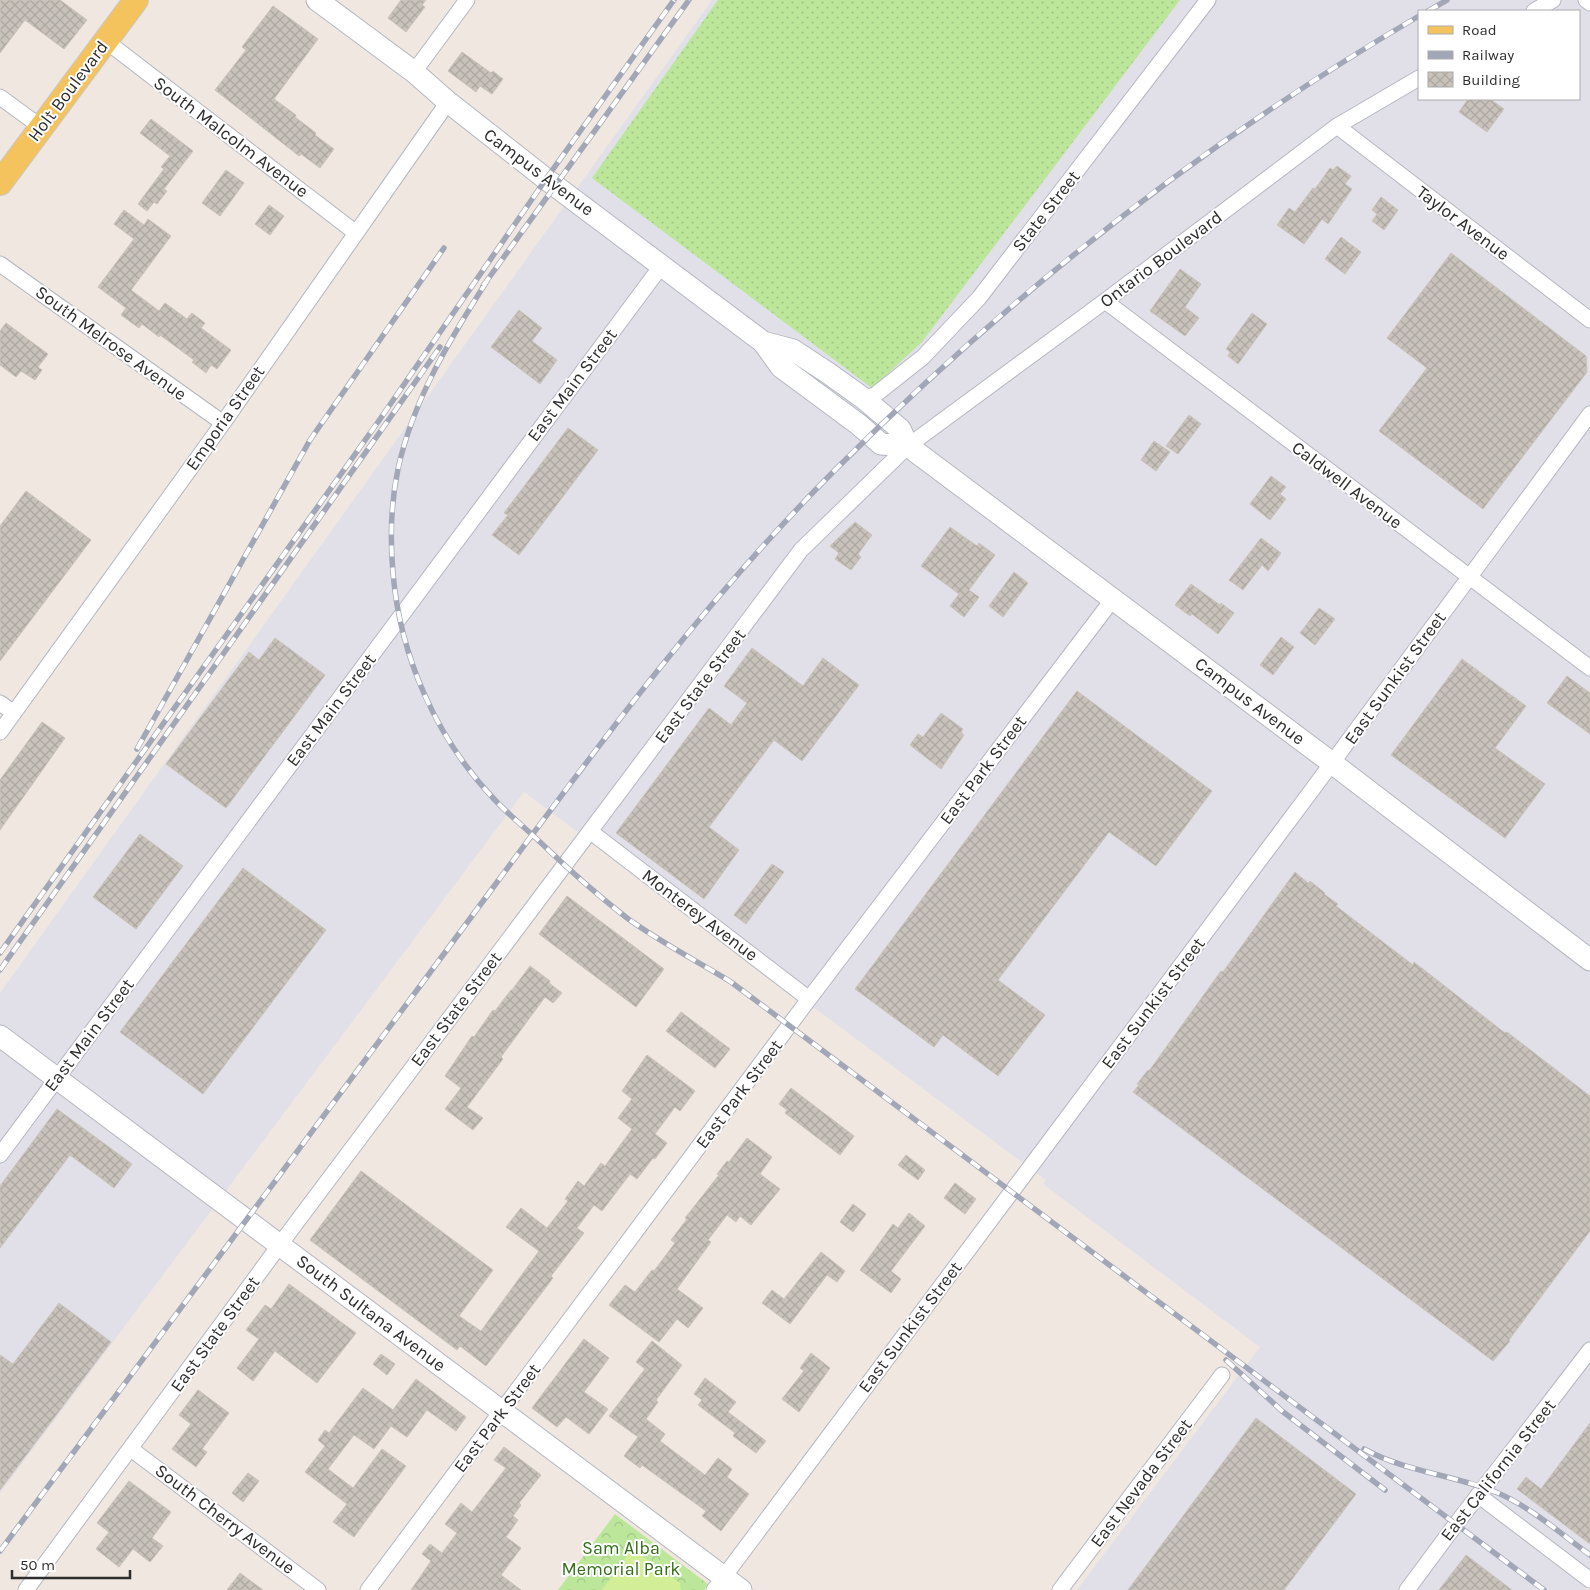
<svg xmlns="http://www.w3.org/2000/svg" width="1590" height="1590" viewBox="0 0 1590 1590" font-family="Karla,sans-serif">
  <defs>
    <pattern id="grass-dots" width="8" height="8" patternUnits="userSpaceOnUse" patternTransform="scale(1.25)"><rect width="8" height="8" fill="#bce79b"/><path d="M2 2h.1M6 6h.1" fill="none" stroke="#a2c686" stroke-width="1.8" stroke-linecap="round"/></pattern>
    <pattern id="forest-crowns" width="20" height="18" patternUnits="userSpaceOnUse" patternTransform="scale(1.25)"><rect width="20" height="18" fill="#bce79b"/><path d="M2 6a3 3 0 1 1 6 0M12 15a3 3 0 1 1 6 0" fill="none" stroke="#a2c686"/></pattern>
    <pattern id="building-cross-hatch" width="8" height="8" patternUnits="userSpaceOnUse" patternTransform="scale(1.25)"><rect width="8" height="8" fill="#c8c2bb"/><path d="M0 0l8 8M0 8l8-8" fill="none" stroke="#aca7a1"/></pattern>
  </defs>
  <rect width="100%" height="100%" fill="#efe7e0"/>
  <path fill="#e1e0e8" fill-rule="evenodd" d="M712,0H1590V1583L1585,1590H1077L1260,1347L1043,1184L1046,1180L524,792L0,1493V993ZM1419,11H1579V99H1419Z"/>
  <path fill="url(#grass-dots)" d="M718,0H1180L922,342L872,388L592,178Z"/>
  <path fill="url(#forest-crowns)" d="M615,1514L708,1584L704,1590H558Z"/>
  <path fill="#d2ee97" d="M632,1549L680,1583L681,1590H602Z"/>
  <path fill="url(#building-cross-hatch)" stroke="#cbc3b9" d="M0,0H60L87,20L64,49L25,20L0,53Z
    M401,0H426L422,5L425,7L406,32L388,18Z
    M273,6L318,39L274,99L296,115L295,117L316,133L315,135L334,149L320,168L301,154L299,156L215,90L246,50L242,47Z
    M462,52L491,73L493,71L503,79L492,94L480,86L476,92L448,71Z
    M1468,99H1490L1504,109L1487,132L1459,112Z
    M151,119L193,151L164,189L167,191L157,204L154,202L147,211L138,204L164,169L161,167L170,156L140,133Z
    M1337,166L1351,176L1345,184L1352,189L1328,224L1322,219L1304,244L1277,225L1289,208L1295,212L1313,188L1315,189L1330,168L1333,170Z
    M226,170L244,183L220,216L202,203Z
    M1381,197L1398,210L1384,230L1372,221L1377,214L1372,210Z
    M269,205L284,216L270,235L255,224Z
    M124,210L144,225L148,219L171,236L131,290L159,311L165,303L187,319L192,313L205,323L201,328L231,350L217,369L211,365L206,373L192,362L194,360L160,335L159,337L142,324L139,328L121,315L126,308L98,287L134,239L114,224Z
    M1341,237L1361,252L1345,274L1325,259Z
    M1451,253L1586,356L1587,372L1483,509L1379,431L1427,368L1387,338Z
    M1180,269L1201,284L1185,307L1199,318L1185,336L1150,311Z
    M519,310L542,328L532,341L557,360L540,384L491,347Z
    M1252,313L1267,324L1238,364L1228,356L1230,352L1226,349Z
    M6,323L48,354L38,367L42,370L35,380L21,371L16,377L0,365V331Z
    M1189,415L1201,424L1178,454L1166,446Z
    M568,428L598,450L519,555L492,535L508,515L504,513Z
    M1154,441L1170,452L1156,471L1141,460Z
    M1271,476L1286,487L1280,494L1286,499L1270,520L1250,504Z
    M26,491L91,540L0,661V526Z
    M855,522L872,535L858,554L861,557L851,570L835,559L839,553L830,546Z
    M950,527L977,546L979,543L995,555L969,590L979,597L964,617L950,606L959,594L921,566Z
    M1261,538L1281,553L1268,571L1262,565L1243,590L1229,580Z
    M1014,572L1028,583L1003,617L989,606Z
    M1191,584L1220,605L1221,603L1234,613L1218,634L1192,614L1190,616L1175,605Z
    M1319,608L1335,619L1315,645L1300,633Z
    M1281,637L1294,647L1273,675L1260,665Z
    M275,638L325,675L226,808L166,764L249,652L259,660Z
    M752,648L803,686L823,658L859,685L802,761L774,740L709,827L739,850L704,899L616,833L709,708L731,725L747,703L724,686Z
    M1462,659L1526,706L1495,748L1545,784L1505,838L1391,755Z
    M1567,676L1590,693V734L1547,703Z
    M1077,691L1212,791L1156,866L1109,832L998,980L1045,1015L998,1076L943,1035L934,1047L855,989Z
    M941,713L963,729L961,732L964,735L941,769L910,745L918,734L923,737Z
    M42,722L65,738L0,830V780Z
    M140,834L183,866L136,929L93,897Z
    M772,864L784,872L746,924L734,915Z
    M243,868L326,930L203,1094L120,1032Z
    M1295,872L1308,883L1310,881L1325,893L1324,894L1338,904L1336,906L1413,965L1414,962L1505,1033L1507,1032L1590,1096V1231L1509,1340L1510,1341L1493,1361L1133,1092L1139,1085L1137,1084L1148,1070L1149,1071L1221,971L1223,972Z
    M567,896L664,969L636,1007L539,934Z
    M530,966L550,981L549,983L562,993L553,1003L545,997L501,1057L503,1059L467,1107L483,1118L473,1130L445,1109L461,1088L445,1076L472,1036L474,1037L493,1010L495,1011L511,990H512Z
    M681,1012L730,1049L715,1068L666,1031Z
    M647,1055L695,1091L680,1111L675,1107L655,1134L667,1143L655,1159L653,1158L637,1179L630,1174L602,1211L594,1205L577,1228L584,1233L551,1276L553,1278L486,1366L460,1346L457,1350L310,1240L361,1171L493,1270L459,1316L481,1331L539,1251L506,1227L521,1208L547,1228L568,1201L565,1199L578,1181L584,1186L601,1163L605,1166L632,1129L618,1118L632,1099L622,1091Z
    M791,1088L854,1136L840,1155L785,1113L787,1110L779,1104Z
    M57,1109L132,1164L114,1188L70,1155L0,1248V1186Z
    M747,1138L772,1157L760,1174L780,1189L751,1225L740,1216L736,1222L727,1215L708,1240L711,1242L677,1289L703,1308L688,1328L677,1319L659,1342L609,1305L625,1285L635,1292L652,1270L654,1271L675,1243L671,1240L687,1219L685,1218L719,1175L717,1174L727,1161L729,1162Z
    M906,1155L925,1170L918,1180L898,1165Z
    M955,1183L976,1199L965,1214L944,1198Z
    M853,1204L866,1214L853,1232L840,1222Z
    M909,1213L925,1226L891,1271L901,1279L891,1293L860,1270L893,1224L898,1228Z
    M821,1252L845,1271L837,1282L827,1275L790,1324L762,1303L772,1290L784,1299Z
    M289,1284L356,1333L317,1383L275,1351L253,1381L237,1368L259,1339L246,1330L265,1305L271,1309Z
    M59,1303L111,1342L0,1490V1355L13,1364Z
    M584,1339L609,1358L584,1392L608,1409L589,1434L566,1417L557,1427L532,1408Z
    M652,1341L682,1365L656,1400L658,1402L646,1419L665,1434L660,1441L705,1475L718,1458L732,1469L727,1477L749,1494L721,1531L702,1516L706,1511L642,1465L640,1468L624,1456L638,1437L609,1416L645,1369L636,1362Z
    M811,1353L830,1368L799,1412L782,1399L804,1371L800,1368Z
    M381,1354L395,1364L387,1375L373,1364Z
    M705,1378L736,1402L728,1412L766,1441L756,1453L733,1436L735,1433L698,1405L702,1400L694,1394Z
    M416,1379L466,1417L456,1431L427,1410L407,1437L391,1426L374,1449L354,1435L328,1469L353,1488L382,1449L406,1466L354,1537L333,1522L347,1504L305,1472L325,1446L318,1440L325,1430L329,1433L363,1388L393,1410Z
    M198,1390L229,1413L202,1449L207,1452L196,1467L172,1449L191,1424L179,1415Z
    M1256,1418L1356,1494L1284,1590H1128Z
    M1590,1423V1544L1517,1489L1526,1477L1541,1489Z
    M504,1447L541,1475L519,1503L521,1505L513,1516L518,1520L506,1537L521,1548L501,1575L521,1590H411L431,1561L422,1554L430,1544L442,1553L457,1533L445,1524L461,1503L472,1512L506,1468L494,1460Z
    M248,1473L259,1481L243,1502L232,1493Z
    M129,1481L171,1512L152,1538L163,1546L150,1562L133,1549L119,1567L96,1549L109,1532L97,1523Z
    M1466,1555L1512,1590H1439Z
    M240,1573L263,1590H227Z"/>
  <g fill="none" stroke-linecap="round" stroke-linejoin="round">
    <g stroke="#b3b7c1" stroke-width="17">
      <path id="street" d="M1586,0L1590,3
        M1534,11L1553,0
        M106,41L356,233
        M414,72L467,0
        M0,97L41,127
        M1337,126L1590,320
        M0,264L223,423
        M1105,301L1590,668
        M863,398L875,395L923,357L979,298L1208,0
        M0,703L14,713
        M0,732L223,423L448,102
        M591,832L809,999
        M0,1155L662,265
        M131,1449L318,1590
        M1478,1495L1590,1580
        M26,1590L290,1231L801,550L908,446L1105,301L1337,126L1419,78
        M368,1590L809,999L1113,599
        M714,1590L1312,790L1590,414
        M1060,1590L1222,1375
        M1407,1590L1456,1524L1590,1350"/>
    </g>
    <g stroke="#b3b7c1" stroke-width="23">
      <path id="secondary" d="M317,0L414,72L448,102L546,179L763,342L781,367L858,424L881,444L908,446
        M763,342L793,350L828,373L863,398L900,429L908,446L1332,763L1590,960
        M0,1036L741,1590"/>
    </g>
    <g stroke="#c8c8c8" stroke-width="26">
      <path id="primary" d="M0,183L136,0"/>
    </g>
    <use href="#street" stroke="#fff" stroke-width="15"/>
    <use href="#secondary" stroke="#fff" stroke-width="21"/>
    <use href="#primary" stroke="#f5c35e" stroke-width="24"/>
    <g stroke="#a2a7b8" stroke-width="5.5">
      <path id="rail" d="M1428,11L1447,0
        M487,281C450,339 413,400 398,469C391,502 390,539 393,573C400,656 436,738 494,799C508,814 524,827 539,841C567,868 596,894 627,918C660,942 697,961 731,982L1544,1590
        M483,286L689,0
        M137,749L310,440L444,248
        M0,953L378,422L546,179L674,0
        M0,970L440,347
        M1226,1360L1282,1411L1385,1490
        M1364,1449C1406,1472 1455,1475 1498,1493C1532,1508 1561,1534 1590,1555
        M0,1551C150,1350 299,1149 449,947C571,783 690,615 835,470C1012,293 1202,143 1419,16"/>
    </g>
    <use href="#rail" stroke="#fff" stroke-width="4" stroke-dasharray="11" stroke-linecap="butt"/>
  </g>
  <g text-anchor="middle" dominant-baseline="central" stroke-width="4" stroke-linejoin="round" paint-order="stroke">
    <g font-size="18" fill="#2d2d2d" stroke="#fff">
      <text transform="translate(68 91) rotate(-53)">Holt Boulevard</text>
      <text transform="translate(231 137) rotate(37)">South Malcolm Avenue</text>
      <text transform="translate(539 172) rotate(37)">Campus Avenue</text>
      <text transform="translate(1046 211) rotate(-52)">State Street</text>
      <text transform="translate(1463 223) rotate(37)">Taylor Avenue</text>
      <text transform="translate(1161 259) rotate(-37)">Ontario Boulevard</text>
      <text transform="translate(111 343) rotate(36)">South Melrose Avenue</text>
      <text transform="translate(572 385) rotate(-53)">East Main Street</text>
      <text transform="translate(225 418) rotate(-55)">Emporia Street</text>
      <text transform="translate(1347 485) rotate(37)">Caldwell Avenue</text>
      <text transform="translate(1395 678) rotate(-54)">East Sunkist Street</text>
      <text transform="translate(700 686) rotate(-53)">East State Street</text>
      <text transform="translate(1250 701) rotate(37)">Campus Avenue</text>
      <text transform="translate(331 710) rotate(-53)">East Main Street</text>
      <text transform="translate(983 770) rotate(-53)">East Park Street</text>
      <text transform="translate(700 915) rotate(37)">Monterey Avenue</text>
      <text transform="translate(1153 1003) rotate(-53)">East Sunkist Street</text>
      <text transform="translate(456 1009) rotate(-53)">East State Street</text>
      <text transform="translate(89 1035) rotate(-53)">East Main Street</text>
      <text transform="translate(739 1094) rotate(-53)">East Park Street</text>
      <text transform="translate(371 1313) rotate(37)">South Sultana Avenue</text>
      <text transform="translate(910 1327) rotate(-53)">East Sunkist Street</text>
      <text transform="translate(215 1334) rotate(-54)">East State Street</text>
      <text transform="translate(497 1418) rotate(-53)">East Park Street</text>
      <text transform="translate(1498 1470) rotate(-52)">East California Street</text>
      <text transform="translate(1141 1483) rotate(-53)">East Nevada Street</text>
      <text transform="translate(225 1519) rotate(37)">South Cherry Avenue</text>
    </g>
    <g font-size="18" fill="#336f19" stroke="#fff">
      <text x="621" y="1548">Sam Alba<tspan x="621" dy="21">Memorial Park</tspan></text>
    </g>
  </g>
  <rect x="1418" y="10" width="162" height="90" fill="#ffffff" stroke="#ababab"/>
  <rect x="1428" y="26" width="25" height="8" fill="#f5c35e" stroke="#ababab"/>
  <text x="1462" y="35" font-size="15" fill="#2d2d2d">Road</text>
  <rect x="1428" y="51" width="25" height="8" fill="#a2a7b8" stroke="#ababab"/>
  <text x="1462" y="60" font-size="15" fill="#2d2d2d">Railway</text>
  <rect x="1428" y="72" width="25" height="15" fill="url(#building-cross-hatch)" stroke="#ababab"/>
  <text x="1462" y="85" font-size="15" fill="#2d2d2d">Building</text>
  <path d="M12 1570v8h118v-8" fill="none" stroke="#2d2d2d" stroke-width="2.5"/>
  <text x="20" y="1570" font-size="15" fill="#2d2d2d" stroke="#ffffff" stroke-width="4" paint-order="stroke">50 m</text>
</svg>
